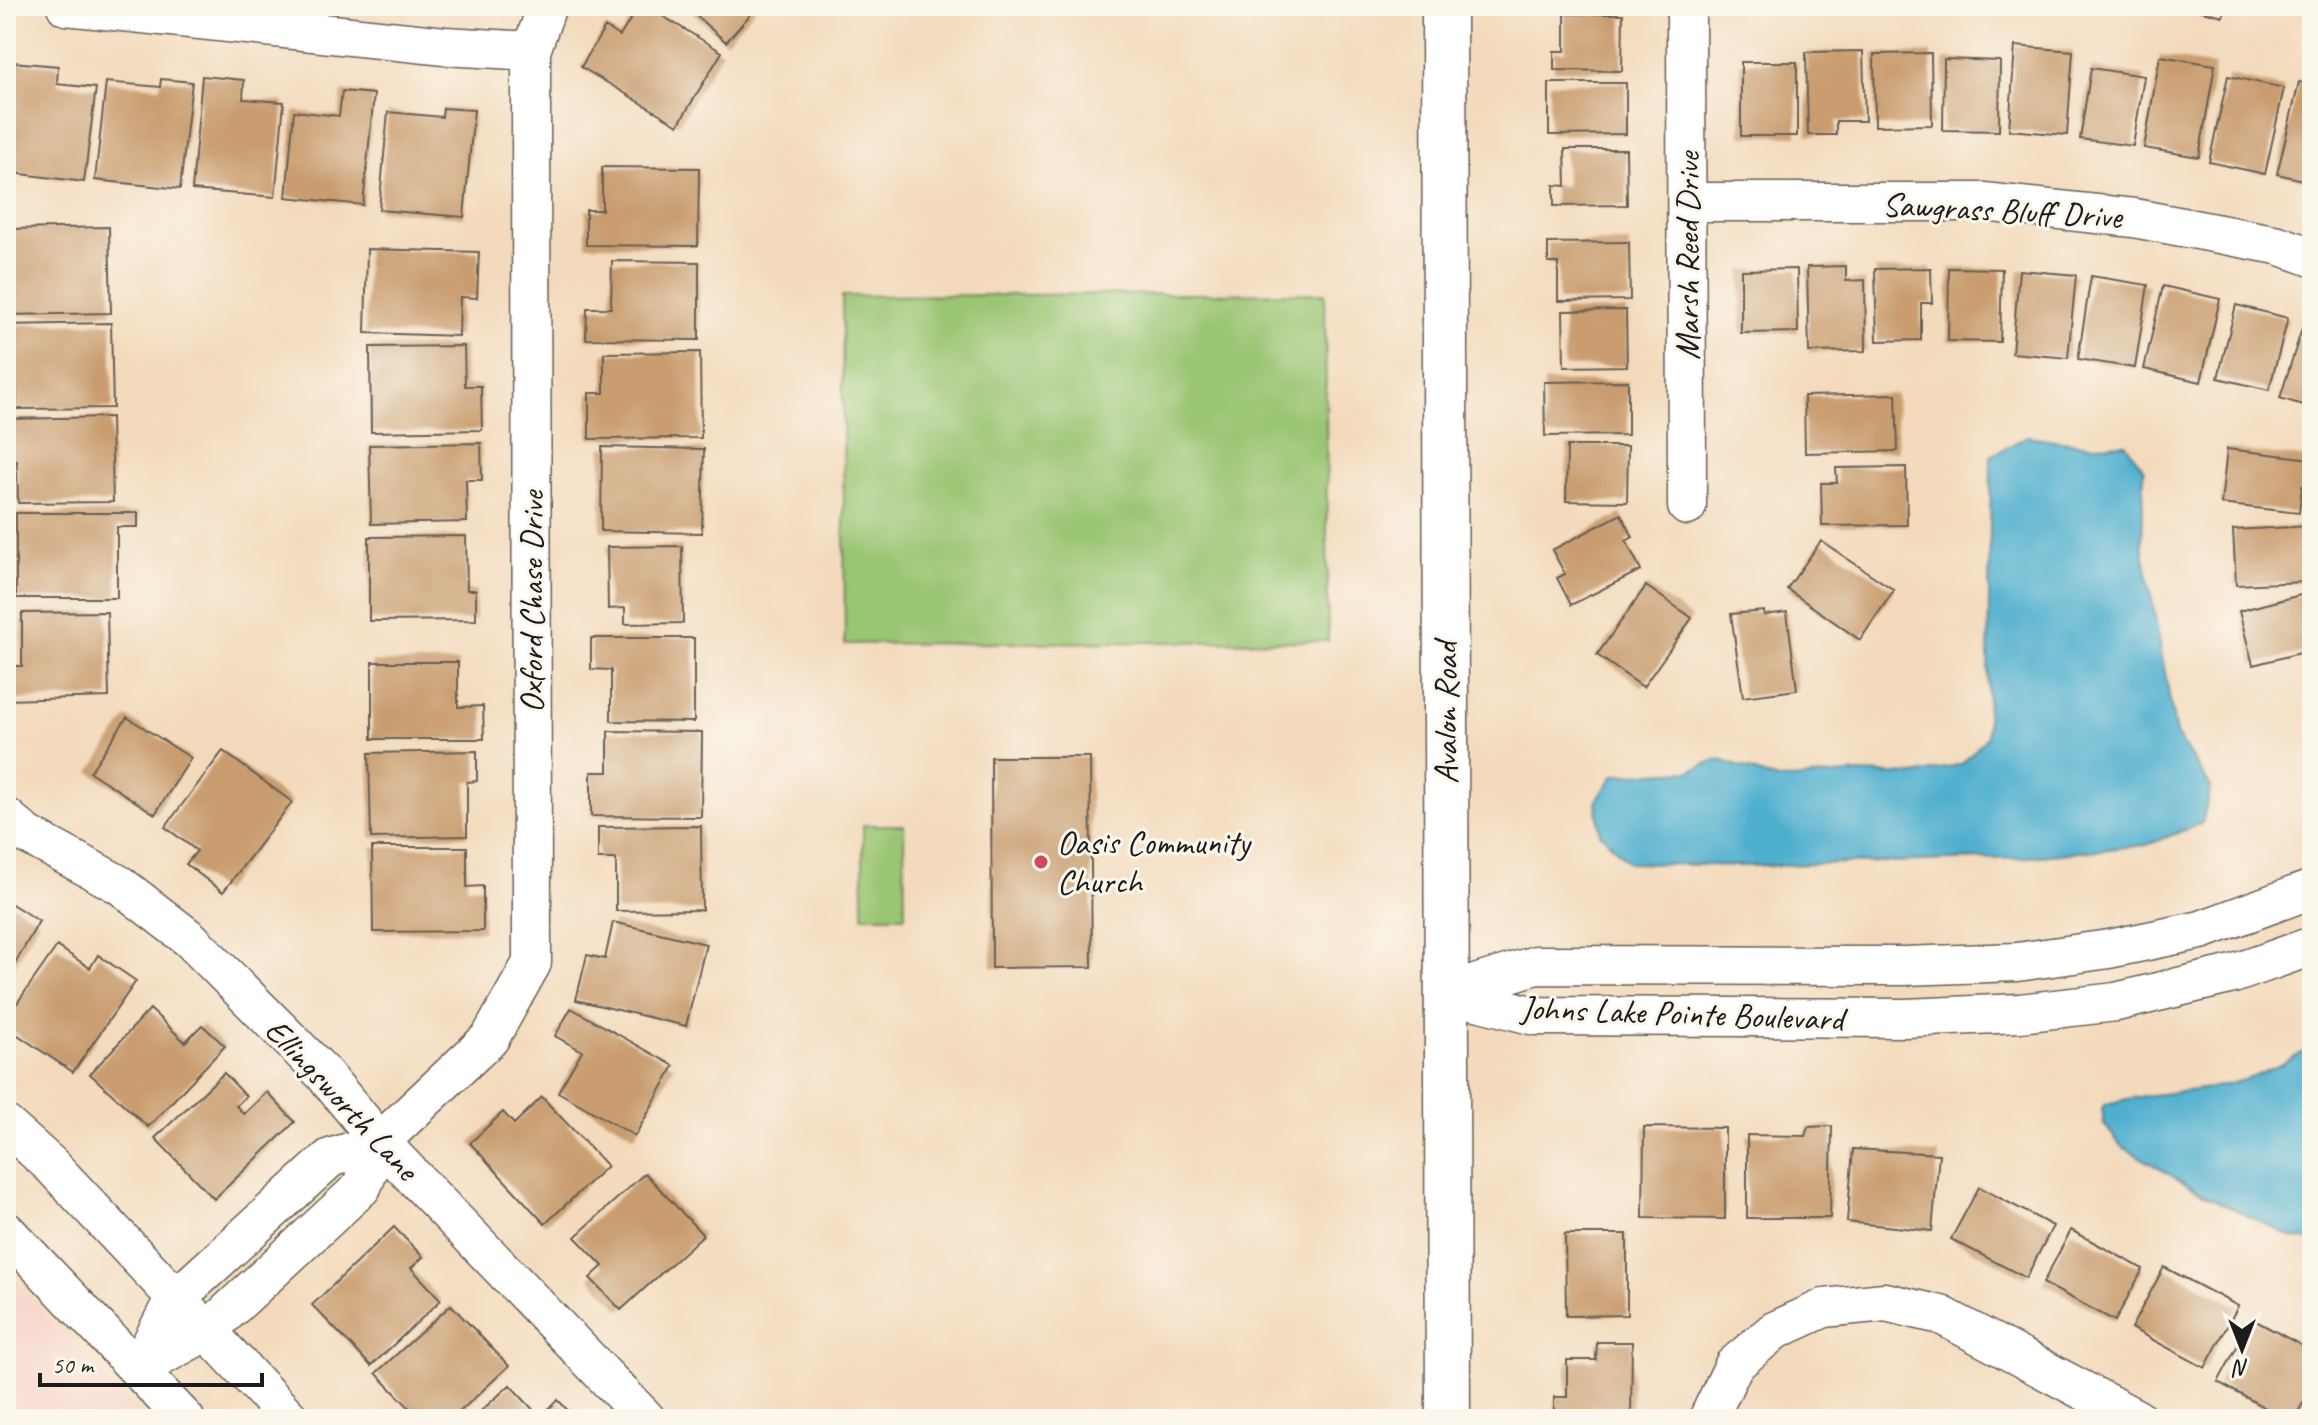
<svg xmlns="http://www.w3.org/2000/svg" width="2318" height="1425" viewBox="0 0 2318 1425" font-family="Caveat,sans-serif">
  <rect width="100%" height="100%" fill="#fbf7ec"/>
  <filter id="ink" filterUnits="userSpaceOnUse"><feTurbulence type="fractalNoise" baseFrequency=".0125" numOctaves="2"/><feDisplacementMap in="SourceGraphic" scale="16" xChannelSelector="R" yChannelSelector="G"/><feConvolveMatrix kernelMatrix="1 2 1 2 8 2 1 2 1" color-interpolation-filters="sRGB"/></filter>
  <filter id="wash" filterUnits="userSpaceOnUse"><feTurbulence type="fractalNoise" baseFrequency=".006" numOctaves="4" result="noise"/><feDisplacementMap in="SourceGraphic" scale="32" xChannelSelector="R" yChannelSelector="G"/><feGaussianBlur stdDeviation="1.8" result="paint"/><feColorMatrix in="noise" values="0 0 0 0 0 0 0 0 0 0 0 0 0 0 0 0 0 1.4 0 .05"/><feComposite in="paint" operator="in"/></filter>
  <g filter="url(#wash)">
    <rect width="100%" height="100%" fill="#f3dabc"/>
    <path fill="#f7d1c7" d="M6,1273L88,1361L142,1419H6Z"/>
    <path fill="#9ac572" stroke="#5b7047" stroke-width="2" d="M1325,293L1328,641L845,644L842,296Z
      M863,825H904L905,916H863Z"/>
    <path fill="#50afcf" stroke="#366676" stroke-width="2" d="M2027,436L2090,445L2126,444L2144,470L2142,544L2176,734L2211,787L2202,823L2147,845L2021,858L1744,866L1629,863L1600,833L1596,802L1614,775L1690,771L1718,759L1778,780L1859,773L1915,775L1962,764L1987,737L1991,456Z
      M2312,1048V1240L2294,1238L2203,1194L2121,1146L2104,1124L2102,1108L2107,1104C2146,1092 2185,1094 2225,1085C2259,1078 2283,1063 2312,1048Z"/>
    <g id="blocks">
      <path fill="#c99d6f" d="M639,6H646L722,52L678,125L581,67L605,27L620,36Z
        M685,6H758L726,42Z
        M2180,6H2225L2223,16Z
        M1565,14H1623L1622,71L1554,70V51H1565Z
        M2015,46L2073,51L2067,135L2009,130Z
        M1863,51L1865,121H1836V135H1808L1806,52Z
        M1931,53L1932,125L1875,126L1874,54Z
        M2160,56L2215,65L2199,157L2144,148Z
        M1944,59L2000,61L1999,131L1943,130Z
        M12,62L58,66L57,84L96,88L84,182L6,172V125Z
        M1741,62H1797V136H1741Z
        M2091,68L2144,76L2133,146L2080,139Z
        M202,76L244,80L243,99L284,102L275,197L192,190Z
        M2228,76L2284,88L2265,174L2209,162Z
        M161,79L192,82L180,189L95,180L106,82L160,87Z
        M2299,82L2312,85V182L2277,174Z
        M1549,83H1626V134L1549,135Z
        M342,91L374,94L363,205L286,197L294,111L339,116Z
        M443,108L474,110L464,217L379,210L388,112L442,117Z
        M1565,149H1626L1627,205L1554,206V185L1566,186Z
        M602,167L699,168L698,246L586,245V210H602Z
        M109,227L111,313L6,315V270H13L12,229Z
        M1629,242L1630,300L1558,301V263H1548V243Z
        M367,249L479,252L477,298L460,297L459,336L365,333Z
        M612,261L699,262V340L586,339L587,308H611Z
        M1846,266V281L1865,280L1866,351L1809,352L1807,267Z
        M1931,268L1932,303H1921V340L1877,341L1875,269Z
        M1949,268L2002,269L2000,342L1948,341Z
        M1797,269L1798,332L1741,333V270Z
        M2019,270L2076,275L2068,358L2012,353Z
        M2091,276L2148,285L2135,368L2078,359Z
        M2163,286L2220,299L2201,382L2144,369Z
        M2236,305L2288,318L2269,390L2218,378Z
        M1626,310L1627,366L1564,367L1563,311Z
        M2304,322L2312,325V408L2280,398Z
        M111,323L113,408L17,409L16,367H6V325Z
        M464,346L465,386H481L482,430L371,432L370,347Z
        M700,352L701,438L589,439V393H604V353Z
        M1628,381V435L1545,436L1544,382Z
        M1896,394L1898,451L1805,453L1804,396Z
        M111,417L113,502L18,503L17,461L6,462V419Z
        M481,443L482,480H466L467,522L371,524L369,445Z
        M1567,446H1628L1627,502L1566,501Z
        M602,447L704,449L702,533L601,531Z
        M2227,449L2312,459L2311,487L2302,486L2299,513L2221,504Z
        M1906,467L1907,525L1822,526L1821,483H1837L1836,468Z
        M16,513H138V527H117V598H16Z
        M1621,514L1633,537L1626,541L1641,570L1571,605L1557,578L1565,574L1552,550Z
        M2312,526V558H2304L2305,582L2236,585L2233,530Z
        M466,536L467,590H476V620L369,621V537Z
        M1821,541L1894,590L1860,640L1787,589Z
        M682,546L683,623L625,624V608L608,609L607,547Z
        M1646,586L1692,618L1643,687L1597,655Z
        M2312,592V650L2253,665L2239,611Z
        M1764,611V615L1787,612L1797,690L1743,697L1731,614Z
        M107,612L109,697L6,700V666H22V613Z
        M591,638H694V722L611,721V670L591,669Z
        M372,662H458V707L483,706L484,739H372Z
        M127,717L191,758L155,814L90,772Z
        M608,731L702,732L701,817L591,816V772H608Z
        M223,751L292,802L223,892L186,864L197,851L165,827Z
        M477,751V781L467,782V836L371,838L369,753Z
        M991,757H1090L1092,967L992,968Z
        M701,826L702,910L616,911V859H598V827Z
        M372,847H467V887L483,886V931L373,932Z
        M10,903L39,921L6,980V909Z
        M613,922L706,944L686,1026L576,1000L587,955L605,959Z
        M57,946L90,968L98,955L136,981L73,1072L6,1027V1019Z
        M571,1008L674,1066L635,1136L558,1092L582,1051L555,1036Z
        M150,1009L185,1042L202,1025L225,1046L148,1127L90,1074Z
        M224,1073L246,1096L236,1106L244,1114L267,1092L295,1122L214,1199L155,1138Z
        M542,1097L607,1166L545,1224L470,1143L503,1112L514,1124Z
        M1832,1126L1830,1218H1747V1135L1805,1136L1808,1127Z
        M1644,1127L1725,1128V1219L1643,1218Z
        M1853,1149L1939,1154L1932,1231L1847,1222Z
        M645,1173L703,1235L621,1310L590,1278L603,1266L575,1237Z
        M1979,1187L2053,1226L2026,1278L1951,1239Z
        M394,1227L423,1257L411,1268L441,1300L371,1366L312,1305Z
        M2071,1230L2143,1269L2115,1321L2043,1283Z
        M1565,1234H1627V1315L1566,1316Z
        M2164,1267L2238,1306L2205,1368L2131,1328Z
        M451,1305L509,1366L452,1419H420L376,1373Z
        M2252,1319L2312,1351V1387L2294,1419H2285L2218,1382Z
        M1597,1342H1632L1631,1419H1554V1397H1567V1360H1596Z
        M510,1385L540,1417L558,1400L576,1419H472Z"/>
    </g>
  </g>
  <g filter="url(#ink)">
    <use href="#blocks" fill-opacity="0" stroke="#675e54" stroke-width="2"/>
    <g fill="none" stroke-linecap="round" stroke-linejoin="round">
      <g stroke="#675e54" stroke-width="41">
        <path id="minor" d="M66,6L445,46L531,51
          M1686,6L1687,506
          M1687,202H1984L2134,218L2278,245L2312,257
          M6,817L26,834L120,885L190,939L323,1073L380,1142L646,1419
          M1446,993L1536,965L1904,966L2017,962L2109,949L2201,930L2312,889
          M1446,993L1535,1016L1905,1018L2020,1013L2116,1002L2233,974L2312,946
          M6,1125L51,1165L290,1419
          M6,1231L185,1419
          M138,1369L207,1331L362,1187L380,1142L490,1038L532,963L531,51L547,6
          M138,1369L175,1297L193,1283L330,1158L380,1142
          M1708,1419L1734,1365L1774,1331L1824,1308L1885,1302L1941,1315L2137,1419"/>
      </g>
      <g stroke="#675e54" stroke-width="47">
        <path id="major" d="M1444,6L1448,1419"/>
      </g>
      <use href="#minor" stroke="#fff" stroke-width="38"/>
      <use href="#major" stroke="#fff" stroke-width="44"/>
    </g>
  </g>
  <circle fill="#d1495b" stroke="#fbf7ec" stroke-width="3" cx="1041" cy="862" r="8"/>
  <g text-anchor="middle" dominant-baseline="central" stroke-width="6" stroke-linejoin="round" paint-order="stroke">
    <g font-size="34" fill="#1c1c1c" stroke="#fbf7ec">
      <text transform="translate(2002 210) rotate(3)">Sawgrass Bluff Drive</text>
      <text transform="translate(1687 256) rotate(-90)">Marsh Reed Drive</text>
      <text transform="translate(531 602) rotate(-90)">Oxford Chase Drive</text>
      <text transform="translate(1445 713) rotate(-90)">Avalon Road</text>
      <text transform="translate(1682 1013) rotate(2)">Johns Lake Pointe Boulevard</text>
      <text transform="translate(342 1099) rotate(47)">Ellingsworth Lane</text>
    </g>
    <g font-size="34" fill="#1c1c1c" stroke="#fbf7ec" text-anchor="start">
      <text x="1057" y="842">Oasis Community<tspan x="1057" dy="39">Church</tspan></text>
    </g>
  </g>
  <rect width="2318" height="1425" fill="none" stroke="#fbf7ec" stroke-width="32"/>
  <g transform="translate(2242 1349) rotate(180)" stroke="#fbf7ec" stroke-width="6" paint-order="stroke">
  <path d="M0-6L14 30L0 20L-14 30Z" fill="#1c1c1c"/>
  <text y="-12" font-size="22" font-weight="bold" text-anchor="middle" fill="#1c1c1c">N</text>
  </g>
  <path d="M40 1373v12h222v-12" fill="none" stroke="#1c1c1c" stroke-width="4"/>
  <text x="52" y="1373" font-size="24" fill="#1c1c1c" stroke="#fbf7ec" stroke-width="6" paint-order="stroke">50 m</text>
</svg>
